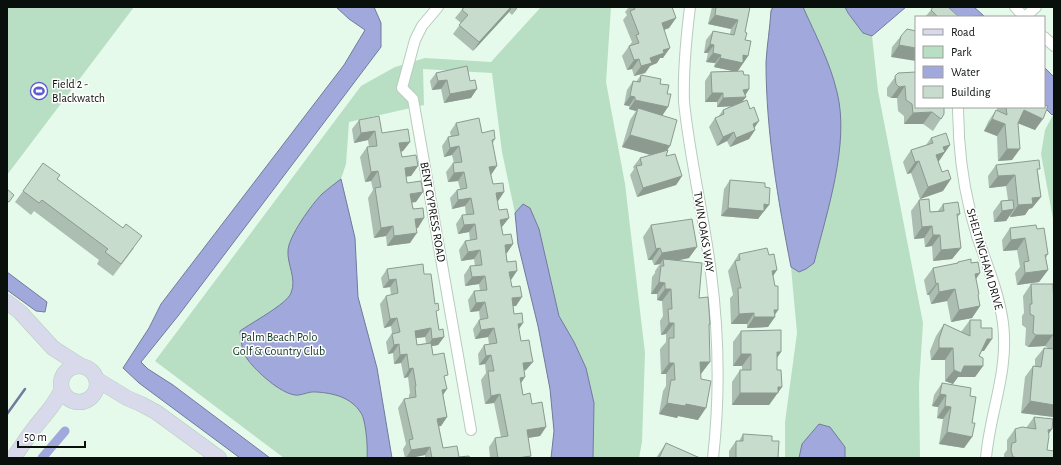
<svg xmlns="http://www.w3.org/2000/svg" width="1061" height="465" viewBox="0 0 1061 465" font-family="'Alegreya Sans',sans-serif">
  <rect width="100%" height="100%" fill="#e5faeb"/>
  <path fill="#b8dec4" d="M7,7H134L7,175Z
    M541,7H611L606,82L625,184L645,353L642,442L639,458H551L554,431L550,389L538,326L518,244L515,213L502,152L492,73L423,69L424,105L349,122L346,164L341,179L355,238L358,297L377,368L392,458H284L155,361L361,86L395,67L425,58L491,62Z
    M771,7H845L848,13L863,33L872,36L878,91L923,323L919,385L920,458H785V422L797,333L791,267L781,213L770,137L766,61Z
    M1054,113V224L1041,154L1045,130Z"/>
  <path fill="#a1a8dc" stroke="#737a9d" d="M336,7H374L381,23V47L178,316L141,362L148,369L173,385L270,458H240L139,383L123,368L149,328L161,304L344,65L365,30L349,19Z
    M773,7H803C815,34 830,62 837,92C850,143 827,212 814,263L806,269L799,272L791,267C778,200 766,132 766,62C767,45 770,28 771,11Z
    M845,7H906L872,36L863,33L848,13Z
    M941,7H974L984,16L953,17Z
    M1044,67L1054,77V113L1052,115L1044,107Z
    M341,179L355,238L358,297L377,368L392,458H367C368,449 366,420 361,413C351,397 333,393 316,392C309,391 301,396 295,395C280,393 257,372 248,360C242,352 241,341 240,331C251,323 287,304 291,293C297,279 287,264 288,251C288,237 312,204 322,194C328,189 334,184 341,179Z
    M523,204L530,208L539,229L559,316L574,342L586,368L594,403L593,458H551L554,431L550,389L538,326L518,244L515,213Z
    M7,272L47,302L45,312L36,311L7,290Z
    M819,424L830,427L845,447V458H799L802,444Z"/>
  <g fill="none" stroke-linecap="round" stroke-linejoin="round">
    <path stroke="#737a9d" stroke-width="2.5" d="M7,414L25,389"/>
    <path stroke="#a1a8dc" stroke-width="9" d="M42,458L65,431"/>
    <g stroke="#b8ccbe" stroke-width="12">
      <path id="street" d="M438,7L422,26L415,40L402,88L413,99L471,430
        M690,7C686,39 683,70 684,102C690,160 704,216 711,273C719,335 720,396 713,458
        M1015,7L1024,17
        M1025,17L1036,7
        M1044,37L1054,46
        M958,107C958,117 959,127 959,137C961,170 967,204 977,236C987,265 999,293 1003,323C1009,372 990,411 986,458"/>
    </g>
    <g stroke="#b8ccbe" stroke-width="16">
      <path id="secondary" d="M7,302L20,312L53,348L81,366
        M61 384a18 18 0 1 1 36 0a18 18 0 1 1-36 0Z
        M96,379L127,398L141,404L156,412L219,458
        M13,458C20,449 26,439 33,430C44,415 54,407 62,389"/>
    </g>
    <use href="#street" stroke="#fff" stroke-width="10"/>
    <use href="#secondary" stroke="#d8daec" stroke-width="15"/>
  </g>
  <path fill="#acbdb1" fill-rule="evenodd" d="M464,7H518L512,15L509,12L473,51L453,34L461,23L455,18Z
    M629,7H672L676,18L669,28L664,30L663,58H660L657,63L650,66L645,73L634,76L632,69L627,70L622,56L632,42L623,20L627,15L625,12Z
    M712,7H750L745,32V40L748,56L738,71L744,75L749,89L745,96L746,97L742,102L755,130L749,139L730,147L727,141L717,146L709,127L715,118L718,117L723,110L732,106L717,107V102H705V81L711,72L733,71L714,67L715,63L706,62L708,53H704L706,40L713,31L730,34L731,29L708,24Z
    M931,10L959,17H925Z
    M916,31L891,57L892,47L901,36Z
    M467,66L471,98L444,103L441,89L432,90L430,81L436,73Z
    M898,73L944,114L933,131L923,124H904V116L898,111L897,98H891L887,96V88Z
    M641,75L660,84L663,116L667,150L666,156L682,176L676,185L637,197L630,175L634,169L633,167L640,158L651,155L622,147L630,120L636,111L629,109V106L624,105L627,90L633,81L636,82Z
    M996,107H1044L1035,130L1018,123L1012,160L998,161L997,136L984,131L988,122L996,110L997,111V107Z
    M359,120L382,133L410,142L403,151L401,152L402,157L418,166L411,176H406L407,183L416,202H412L418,228H416L410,243L387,246L386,236L374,238L368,198L373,190L371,181L365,182L360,157L367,147H369L368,140L354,143L352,129Z
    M456,123L482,133L495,139L493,143L491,175L493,184L504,192L498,201H497L499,210L502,227L503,235L513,244L506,253L511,280H510L512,287L516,306H513L514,314L519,330L526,370L524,371L521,382L523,395L532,404L546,427L540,436L528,438L529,458H490L489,447L495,438L501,437L494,403L485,404L481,380L486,373L485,364L479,365L478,354L484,345L489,344L488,337L475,339L473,329L479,320H480L479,311L470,312L468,300L474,291H480L479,284L465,286L464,275L470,266H475L474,259L461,261L459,250L465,241L470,240L469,232L458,234L456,224L462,215H466L465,206L452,209L450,198L457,190L460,189L458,181L448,182L446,172L453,163H454L452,155L444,157L442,146L448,137H451L450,132Z
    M931,138L950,145L938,162L943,191L920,199L911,173L907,174L903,162L911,150L926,145Z
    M996,165L1038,172L1041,197L1032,208L1029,209L1025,215L1010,217V215L1006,221L994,222L993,212L1001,201L1008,200L1006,186L989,188L988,176Z
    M57,179L134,248L113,276L97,264L99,260L34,211L31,215L15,202L23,191Z
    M730,180L763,213H762L758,219L721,216L724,189Z
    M919,200L930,212L938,211L943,204L960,214L957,218L961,248L952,259L933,261L932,246L925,247L924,238L914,239L911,211Z
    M651,225L689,258L676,261L699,298L710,324L709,326L701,374H700L698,420L678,416L677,418L659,414L663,391L666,386V374H661L660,349L666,342V334L661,335L660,321L663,316L662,301L657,300V294H651L652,277L655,273V271L660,264L654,265L652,260H648L643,237Z
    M1010,228L1037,229L1048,254L1046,258L1048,270L1039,282L1017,285L1015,273L1020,267L1017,250L1003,251L1002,240Z
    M739,254L773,276L778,310L768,327L747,328V324H731L730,298L733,295L728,271Z
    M958,262L971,263L976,279L979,294L978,296L980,306L972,318L951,322L947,301L931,304L929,295H927L924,280L933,268L956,264Z
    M387,269L424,274L436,314L439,330L444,337L438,345L432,346L433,355L445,380L443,395L447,417L441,426H439L443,448L459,457L470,458H425V455L410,458H405L403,449L406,444L398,408L404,399L409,398V395L410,393L408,377L404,378L401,363L394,364L393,353L388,354L386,342L392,333L391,326L384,328L380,304L386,296L391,295L390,287L383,288L381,278ZM425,337L426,343L417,345L416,338Z
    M1031,284L1054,306V417L1021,413L1025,377L1033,366H1035V359L1044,348H1048L1045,346L1028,347L1025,345L1026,328L1022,325V316L1024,313L1023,296Z
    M970,320L981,328L984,351H982L979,356L983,366L975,377H958L953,384L945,381V360H931L930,351L936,336L944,324L961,332Z
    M741,331L777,358V370L782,387L769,405H732V382L740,370H742V366H733V342Z
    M942,383L970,396L972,437L964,448L939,444L943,419L937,418L938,407L932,406L934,395Z
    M1034,417L1052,429L1048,434L1047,450L1054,458H1004V454L1007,450V440L1015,429L1026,428Z
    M743,434L772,441L778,458H729V451L736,441H739Z
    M666,443L700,458H656Z"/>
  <path fill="#8c9a90" d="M511,7H512L509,12L473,51L479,42Z
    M517,7H518L512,15Z
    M715,15L738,20L731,29L708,24Z
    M676,18L669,28L655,33L662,23Z
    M710,44L714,45L708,53H704Z
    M899,45L916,48V61L891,57Z
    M670,48L663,58H660L657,63L650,66L645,73L634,76L641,66L650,58L663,50Z
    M713,53L721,55L715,63L706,62Z
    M743,55L748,56L737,72L714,67L720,58Z
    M639,59L632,69L627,70L634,60Z
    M447,80L441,89L432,90L438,81Z
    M905,86L897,98H891L899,87Z
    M477,89L471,98L444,103L450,94Z
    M749,89L744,97H746L739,106L717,107L723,98L743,90Z
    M712,93H723L717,102H705Z
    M630,96L635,97L629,106L624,105Z
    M635,100L668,107L662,116L638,108L636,111L629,109Z
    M1024,110L1043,119L1035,130L1015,122Z
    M932,112L923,124H904L913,113Z
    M992,119L1005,124L997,136L984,131Z
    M759,121L753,130V124Z
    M755,130L749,139L730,147L736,138Z
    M375,131L368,140L354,143L361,133Z
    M734,132L727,141L717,146L723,137Z
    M630,135L670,146L662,158L622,147Z
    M410,142L403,151L392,153L399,143Z
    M950,145L937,164L936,155L943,147Z
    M459,146L452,155L444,157L450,148Z
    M1007,149H1020L1012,160L998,161Z
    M919,161L911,173L907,174L915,162Z
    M418,166L411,176L398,178L405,168Z
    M497,166L491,175L489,167Z
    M378,171L371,181L365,182L371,172Z
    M464,172L458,181L448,182L454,173Z
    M1015,175L1006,186L989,188L998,176Z
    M682,176L676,185L637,197L643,188Z
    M951,179L943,191L920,199L928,187Z
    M423,192L416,202L404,204L410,194Z
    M504,192L498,201L490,202L496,193Z
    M1041,197L1032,208L1029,209L1025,215L1010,217L1018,205L1032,198Z
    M471,198L465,206L452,209L458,200Z
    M764,204L769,205L758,219L721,216L728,208Z
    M1014,209L1006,221L994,222L1002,211Z
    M424,218L418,228L408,229L415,219Z
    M509,218L502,227L494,228L500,220Z
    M475,224L469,232L458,234L464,225Z
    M393,226L386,236L374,238L381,228Z
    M932,226L924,238L914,239L922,227Z
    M417,233L410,243L387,246L394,236Z
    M933,235H940L932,246L925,247Z
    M1025,238L1017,250L1003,251L1011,240Z
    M513,244L507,253L499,254L505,245Z
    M697,247L689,258L664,263L663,259L660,264L654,265L662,253Z
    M660,248L652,260H648L656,249Z
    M961,248L952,259L933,261L941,250Z
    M480,250L474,259L461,261L468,252Z
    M777,270L770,281L772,271Z
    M1048,270L1039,282L1017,285L1025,273Z
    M517,271L511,280L503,281L509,272Z
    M980,273L972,285L975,274Z
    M485,276L479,284L465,286L472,277Z
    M396,279L390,287L383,288L389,280Z
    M659,282L665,283L657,294H651Z
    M938,283L929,295H927L936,284Z
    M665,289H671L662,301L657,300Z
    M955,289L947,301L931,304L939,292Z
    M522,297L516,306L506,307L512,298Z
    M485,302L479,311L470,312L476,303Z
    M980,306L972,318L951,322L959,310Z
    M774,310H778L773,317H775L768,327L747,328L754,317Z
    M754,313L747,324H731L739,314Z
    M397,318L391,326L384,328L390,319Z
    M523,323L517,332L518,324Z
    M669,323H674L666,334L661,335Z
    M431,328L425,337L409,339L415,331Z
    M494,328L488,337L475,339L481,330Z
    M1036,335H1053L1045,346L1028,347Z
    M444,337L438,345L427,347L432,339Z
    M987,339H992L984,351H978Z
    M399,344L393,353L388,354L394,345Z
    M939,348H953L945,360H931Z
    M777,352H781L773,364Z
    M407,354L401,363L394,364L400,355Z
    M741,354H751L742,366H733Z
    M491,355L485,364L479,365L486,356Z
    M533,362L526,370L516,372L523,363Z
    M700,362H710L701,374H692Z
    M669,363H674L666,374H661Z
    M964,366H983L975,377H958L953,384L945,381L954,370Z
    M413,368L408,377L404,378L409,369Z
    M525,377L519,386L520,378Z
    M778,387H782L769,405H732L740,393Z
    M447,389L441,398L442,390Z
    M500,394L494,403L485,404L491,396Z
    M940,394L946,395L938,407L932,406Z
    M1030,401L1054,405V417L1021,413Z
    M667,403L686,404L706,408L698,420L678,416L677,418L659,414Z
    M945,406L951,407L943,419L937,418Z
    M447,417L441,426L431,428L437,419Z
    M546,427L540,436L521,439L527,430Z
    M1052,429L1044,441L1048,430Z
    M947,432L972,437L964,448L939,444Z
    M430,447L425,455L410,458H406L411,450Z
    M531,456L529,458H517Z"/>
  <path fill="#c8dcce" stroke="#8c9a90" d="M464,7H511L479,42L459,25L468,15L462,10Z
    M634,7H672L676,18L662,23L670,48L663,50L664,53L650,58L652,63L641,66L639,59L634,60L629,46L639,43L636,35L639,34L630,11L635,9Z
    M716,7H750L745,32L747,33L745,40L751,41L748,56L743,55V63L720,58L721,55L713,53L714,45L710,44L713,31L734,35L738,20L715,15Z
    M933,7H948L959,17H938L931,10Z
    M907,29L916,31V48L899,45L901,36Z
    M467,66L470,81L475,80L477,89L450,94L447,80L438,81L436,73Z
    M743,71L744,75H749V89L743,90L746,97L723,98V93H712L711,72Z
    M916,72V107H944V114L941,119L932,112L913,113L912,104L906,100L905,86L899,87L896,84L895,76L898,73Z
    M641,75L661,79L660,84L669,85L667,94H671L668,107L635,100V97L630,96L633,81L640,82Z
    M747,100L750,109L754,107L759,121L753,124L755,130L736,138L734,132L723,137L715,118L724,114L723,110Z
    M1044,105L1048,106L1043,119L1024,110L1018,123L1020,149H1007L1005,124L992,119L996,110L1007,115L1006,107H1044Z
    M638,108L677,120L670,146L630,135Z
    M379,116L382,133L408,129L410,142L399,143L402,157L416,155L418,166L405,168L407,183L421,181L423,192L410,194L413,209L423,208L424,218L415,219L417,233L394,236L393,226L381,228L375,188L381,187L378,171L371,172L367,147L377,146L375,131L361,133L359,120Z
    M479,118L482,133L494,130L495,139L492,140L497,166L489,167L493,184L503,183L504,192L496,193L499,210L507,209L509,218L500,220L503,235L511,234L513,244L505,245L507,262L516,261L517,271L509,272L512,287L520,286L522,297L512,298L514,314L522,313L523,323L518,324L521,341L529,340L531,352L533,362L523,363L525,377L520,378L523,395L530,393L532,404L542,402L546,427L527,430L531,456L517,458H498L495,438L508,436L500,394L491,396L488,371H494L491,355L486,356L484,345L497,343L494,328L481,330L479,320L488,318L485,302L476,303L474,291L487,290L485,276L472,277L470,266L482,265L480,250L468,252L465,241L477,239L475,224L464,225L462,215L474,214L471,198L458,200L457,190L467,188L464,172L454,173L453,163L462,162L459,146L450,148L448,137L459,135L456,123Z
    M946,133L950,145L943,147L945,152L936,155L942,172L948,170L951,179L928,187L919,161L915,162L911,150L933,143L931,138Z
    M668,150L666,156L675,154L682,176L643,188L636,166L642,165L640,158Z
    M1039,160L1040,169H1037L1041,197L1032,198L1033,204L1018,205L1015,175L998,176L996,165Z
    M43,163L60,175L57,179L123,228L126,224L142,236L121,264L105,252L108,249L42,200L39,203L23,191Z
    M730,180L765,183V187L770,188L769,205L764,204V211L728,208Z
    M7,189L14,195L9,202L7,201Z
    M929,199L930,212L944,211L943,204L958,202L960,214H957L961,248L941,250L940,235H933L932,226L922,227L919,200Z
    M1013,200L1014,209L1002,211L1001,201Z
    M692,219L697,247L662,253L660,248L656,249L651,225Z
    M1036,225L1037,229L1044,228L1048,254L1045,255L1048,270L1025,273L1024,262L1029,261L1025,238L1011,240L1010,228Z
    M767,248L769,255L774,254L777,270L772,271L775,286H778V310H774L775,317H754V313L739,314L738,288H741L735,261L740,260L739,254Z
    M663,259L702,263L699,298L708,297L710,324H709L710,362H700L701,379L711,381L706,408L686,404L685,406L667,403L671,380H675L674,363H669V338H674V323H669L668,309H672L671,289H665V283L659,282L661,266H664Z
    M971,259V263L978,262L980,273L975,274L979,294L978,295L980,306L959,310L955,289L939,292L938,283L936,284L933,268L958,263V262Z
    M423,264L424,274H431L435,304L438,303L439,310L436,311L439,330L443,329L444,337L432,339L431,328L415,331L417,345L431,343L433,355L444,353L448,375L444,376L447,389L442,390L447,417L437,419L443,448L457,446L459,457L469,456L470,458H432L430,447L411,450L409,440L413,439L404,399L416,397L415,386H416L413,368L409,369L407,354L400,355L399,344L394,345L392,334L400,332L397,318L390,319L386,296L398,293L396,279L389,280L387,269Z
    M1031,284H1053L1054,306V336L1053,335H1036L1033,333L1034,316L1030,314V304H1032Z
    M970,320H981V328H992V339H987L979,356L983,358V366H964L961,373L954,370L953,348H939V339L944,324L970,336Z
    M781,330V352H777V370H781L782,387H778V393H740V370H751V354H741V331Z
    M1044,348L1054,349V405L1030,401L1033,366L1041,367Z
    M942,383L971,388L970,396L976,397L972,423H975L972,437L947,432L951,407L945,406L946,395L940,394Z
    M1034,417L1053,419L1052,429L1048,430L1049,436L1047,450L1054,451V458H1019L1013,457L1011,450L1012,443L1016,442L1015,429L1022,427L1036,429Z
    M743,434L772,436V441H779L778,458H736V441H743Z
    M666,443L700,458H659Z"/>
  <defs>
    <g id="stadium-ring" transform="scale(0.9)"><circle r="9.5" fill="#fff" stroke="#5c5bd3" stroke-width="1.5"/><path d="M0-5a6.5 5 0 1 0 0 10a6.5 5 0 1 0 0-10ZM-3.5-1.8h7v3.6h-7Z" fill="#5c5bd3"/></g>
  </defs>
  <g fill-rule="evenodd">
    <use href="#stadium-ring" x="39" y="91"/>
  </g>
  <g text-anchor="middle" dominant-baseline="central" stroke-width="3" stroke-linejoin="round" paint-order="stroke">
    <g font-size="12" fill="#09100b" stroke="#fff" text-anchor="start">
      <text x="52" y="84">Field 2 -<tspan x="52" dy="14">Blackwatch</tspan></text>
    </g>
    <g font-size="12" fill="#09100b" stroke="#fff">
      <text transform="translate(433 212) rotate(80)">BENT CYPRESS ROAD</text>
      <text transform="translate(704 232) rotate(81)">TWIN OAKS WAY</text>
      <text transform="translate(985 259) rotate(74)">SHELTINGHAM DRIVE</text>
    </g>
    <g font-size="12" fill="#0c371f" stroke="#fff">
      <text x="279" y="337">Palm Beach Polo<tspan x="279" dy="14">Golf &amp; Country Club</tspan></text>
    </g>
  </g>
  <rect width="1061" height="465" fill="none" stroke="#09100b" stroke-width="16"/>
  <rect x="915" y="16" width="130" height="92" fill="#ffffff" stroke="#9d9f9d"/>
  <rect x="923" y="29" width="20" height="6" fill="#d8daec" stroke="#9d9f9d"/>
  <text x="951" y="36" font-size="12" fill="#09100b">Road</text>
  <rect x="923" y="46" width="20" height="12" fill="#b8dec4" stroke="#9d9f9d"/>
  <text x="951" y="56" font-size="12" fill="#09100b">Park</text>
  <rect x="923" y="66" width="20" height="12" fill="#a1a8dc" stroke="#9d9f9d"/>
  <text x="951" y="76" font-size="12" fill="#09100b">Water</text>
  <rect x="923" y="86" width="20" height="12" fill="#c8dcce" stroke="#9d9f9d"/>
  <text x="951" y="96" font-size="12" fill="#09100b">Building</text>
  <path d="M18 441v6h67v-6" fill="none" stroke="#09100b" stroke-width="2"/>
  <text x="24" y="441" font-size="12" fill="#09100b" stroke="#ffffff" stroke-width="3" paint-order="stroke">50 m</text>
</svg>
